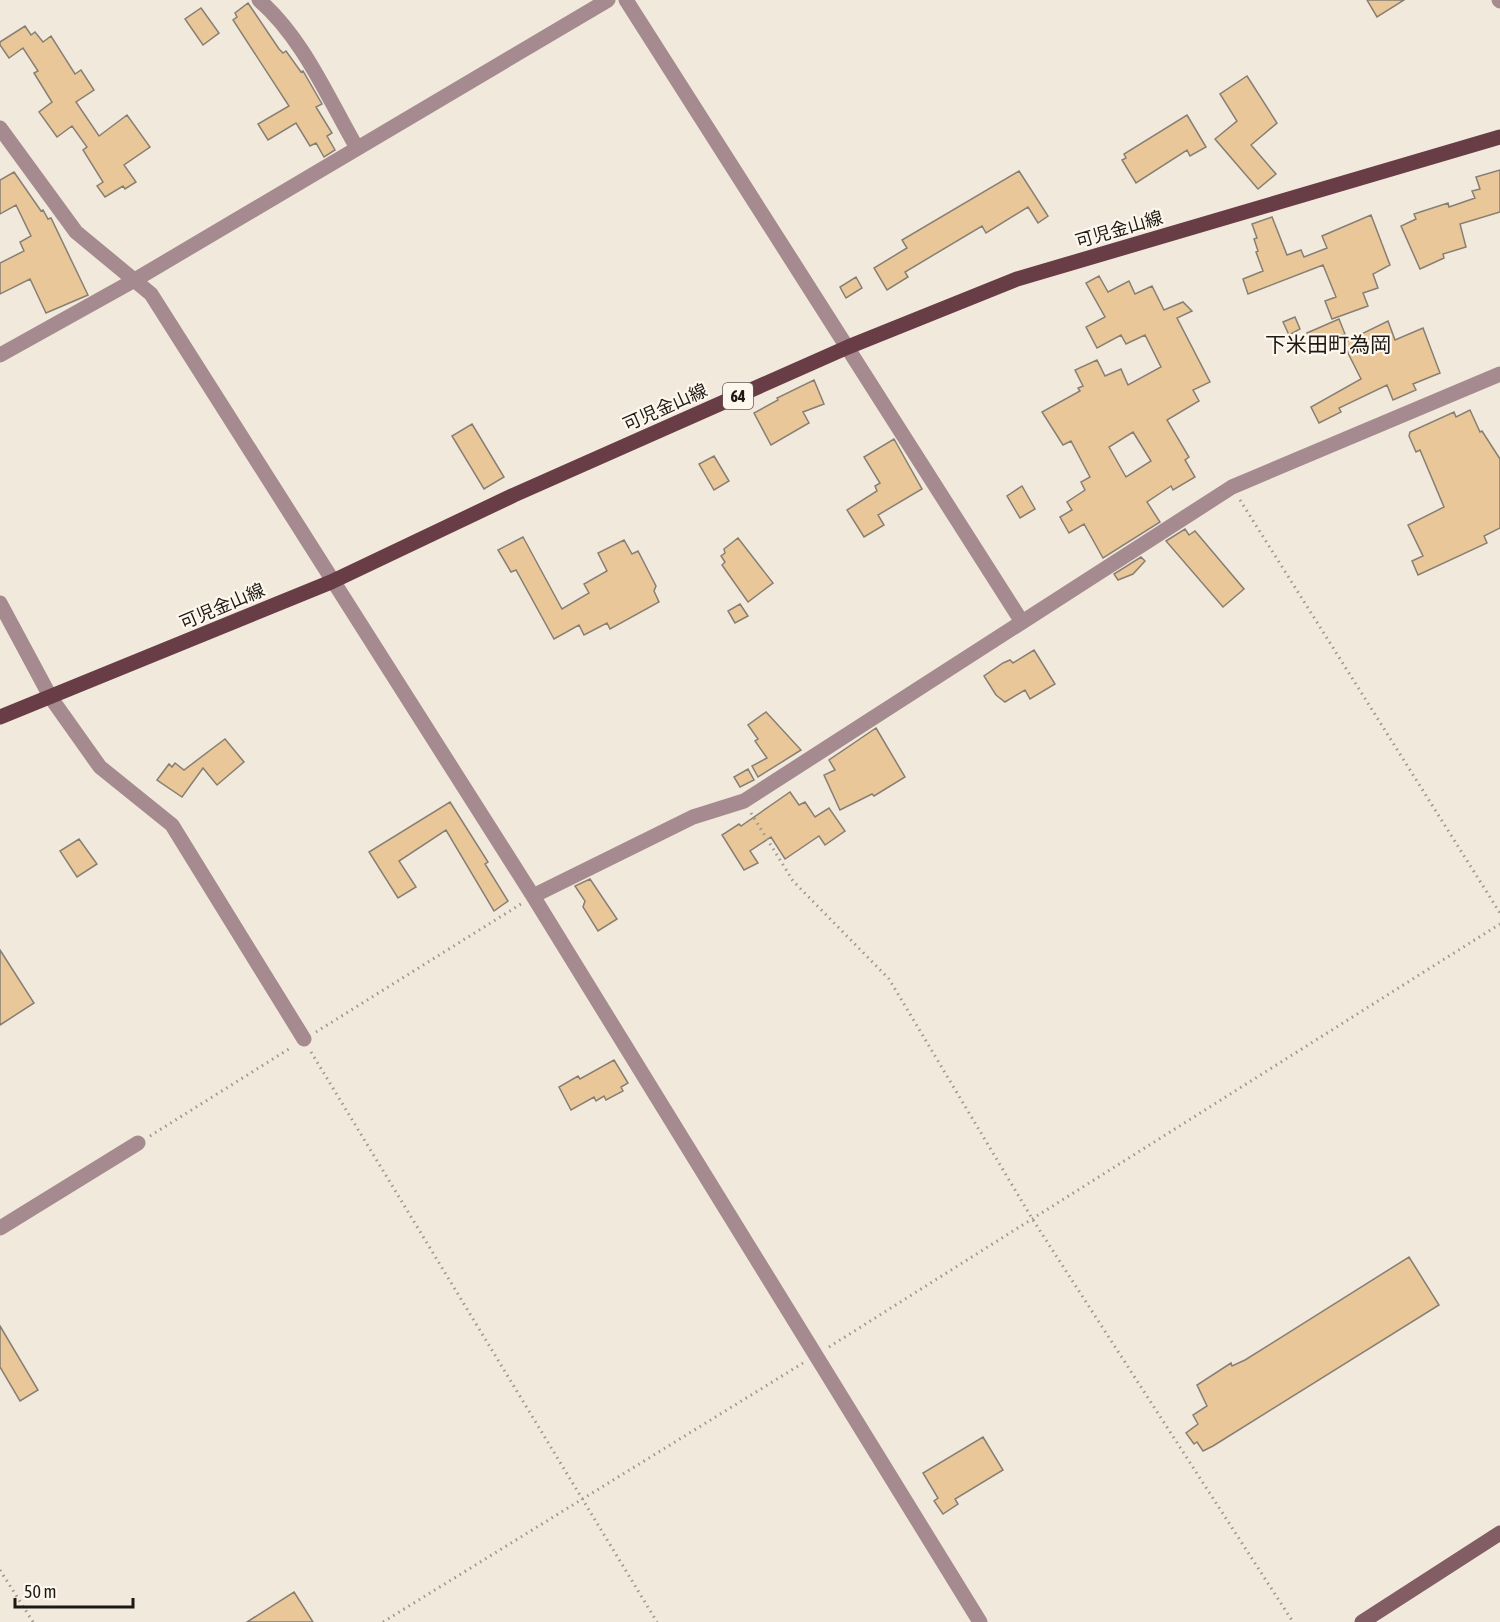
<svg xmlns="http://www.w3.org/2000/svg" width="1500" height="1622" viewBox="0 0 1500 1622" font-family="'Asap Condensed','Noto Sans JP',sans-serif">
  <rect width="100%" height="100%" fill="#f2e9dd"/>
  <path fill="#eac798" stroke="#877f74" stroke-width="1.5" fill-rule="evenodd" d="M1367,0H1404L1377,17Z
    M248,3L279,49L283,53L286,51L301,72L303,71L322,104L316,107L332,133L327,136L335,150L324,157L316,143L310,146L296,123L268,140L258,124L289,106L233,20L237,17L235,13Z
    M201,8L219,33L203,45L185,19Z
    M25,26L31,35L35,32L43,42L51,36L75,74L81,70L94,90L76,102L99,136L127,115L150,147L124,165L136,182L125,189L123,186L105,197L97,186L103,182L83,150L87,147L72,126L57,137L39,112L52,102L34,73L38,71L23,48L9,58L0,45V42Z
    M1247,76L1277,123L1251,145L1276,174L1258,189L1215,139L1237,121L1220,94Z
    M1187,115L1206,147L1190,156L1187,150L1136,183L1122,160L1126,158L1124,154Z
    M1500,170V212L1460,224L1466,247L1443,254L1444,258L1420,269L1401,226L1416,219L1414,214L1448,203L1449,207L1475,198L1472,191L1480,189L1476,177Z
    M1019,171L1048,216L1038,223L1028,207L986,233L982,226L905,272L908,277L887,290L874,268L907,248L902,240Z
    M14,172L41,211L43,210L48,219L51,218L88,295L46,313L30,279L0,294V263L24,251L20,242L31,236L16,205L0,214V180Z
    M1371,215L1390,265L1373,274L1378,288L1363,293L1368,306L1332,319L1325,301L1336,297L1323,265L1248,294L1243,279L1263,271L1256,252L1258,251L1254,239L1257,238L1252,224L1272,217L1287,255L1301,250L1304,257L1327,248L1322,236Z
    M1099,276L1108,292L1129,281L1135,294L1152,286L1164,310L1183,302L1192,311L1177,318L1210,382L1193,390L1199,401L1167,420L1189,457L1185,460L1195,477L1173,490L1171,486L1147,502L1160,522L1103,558L1084,524L1069,533L1060,517L1072,510L1067,502L1085,490L1081,482L1090,477L1071,441L1063,445L1042,412L1080,391L1078,388L1083,386L1075,370L1097,360L1105,376L1121,369L1128,385L1161,367L1145,335L1126,344L1121,335L1097,348L1086,327L1105,317L1086,283ZM1133,432L1151,461L1126,477L1109,447Z
    M856,277L862,288L846,298L840,287Z
    M1295,317L1300,329L1289,335L1283,322Z
    M1339,319L1345,334L1313,347L1307,333Z
    M1388,321L1395,340L1423,328L1440,373L1413,384L1416,390L1393,400L1387,385L1339,408L1341,412L1319,423L1311,407L1361,379L1343,343Z
    M814,380L824,404L803,412L809,423L771,445L754,413L778,400L777,398Z
    M1470,410L1480,432L1482,431L1500,459V528L1484,536L1487,543L1418,575L1412,561L1423,556L1408,525L1444,507L1420,450L1416,452L1409,436L1410,432L1454,412L1456,417Z
    M472,424L504,477L484,489L452,436Z
    M894,439L922,489L878,515L884,525L864,537L847,510L877,491L875,486L880,483L864,457Z
    M714,456L729,481L714,490L699,464Z
    M1022,486L1035,509L1020,518L1007,496Z
    M1185,529L1189,535L1195,531L1244,589L1223,607L1166,541Z
    M523,537L562,609L589,593L584,584L607,571L598,553L624,540L632,554L638,551L656,586L654,591L659,602L610,629L607,623L584,635L579,625L554,639L516,570L511,572L498,550Z
    M738,538L773,583L748,602L722,565L725,562L721,556L725,553L724,549Z
    M1141,557L1145,561L1133,574L1118,580L1114,574Z
    M740,604L748,616L735,623L728,611Z
    M1034,650L1055,684L1030,699L1025,690L1005,702L996,695L984,676L1003,663L1010,660L1013,663Z
    M766,712L801,750L758,777L752,766L767,758L755,741L758,739L748,725Z
    M876,728L905,777L874,796L872,794L840,810L824,775L835,770L829,760Z
    M225,739L244,762L217,785L203,768L182,797L157,780L169,764L172,767L175,763L184,770Z
    M748,769L754,780L740,787L734,777Z
    M790,792L799,805L805,802L815,817L829,808L845,831L825,845L819,836L785,859L771,837L750,851L758,863L744,870L722,835L739,824L741,826Z
    M450,802L488,862L485,864L508,901L494,911L446,830L399,861L416,887L398,898L369,852Z
    M79,839L97,864L77,877L60,851Z
    M590,879L617,919L598,931L583,907L585,901L575,886Z
    M0,950L34,1003L0,1025Z
    M614,1060L628,1083L621,1087L623,1091L606,1100L604,1096L596,1101L594,1097L571,1110L559,1087L578,1076L580,1079Z
    M1409,1257L1439,1305L1213,1446L1203,1451L1197,1442L1194,1444L1186,1433L1198,1424L1193,1415L1207,1406L1197,1385L1231,1363L1232,1366L1245,1360Z
    M0,1326L38,1390L20,1401L0,1367Z
    M983,1437L1003,1470L955,1499L958,1504L943,1514L934,1501L938,1498L923,1473Z
    M294,1592L313,1622H247Z"/>
  <g fill="none" stroke-linecap="round" stroke-linejoin="round">
    <path stroke="#9e978e" stroke-width="3" stroke-dasharray="1.5 4.5" stroke-linecap="butt" d="M1240,500L1500,913
      M751,813L793,881L889,979L1033,1220L1293,1622
      M316,1032L521,904
      M311,1052L657,1622
      M150,1136L292,1047
      M829,1347L1500,924
      M0,1570L33,1622
      M383,1622L803,1363"/>
    <path stroke="#a58a8f" stroke-width="15" d="M259,0C303,38 328,98 357,148
      M626,0L1022,622
      M1499,0L1500,1
      M0,128L76,232L151,294L533,896L980,1622
      M0,355L133,281L608,0
      M0,603L51,698L100,767L172,825L304,1039
      M533,896L693,817L744,801L1232,487L1500,374
      M0,1228L138,1143"/>
    <path stroke="#825d64" stroke-width="15" d="M1362,1622L1500,1533"/>
    <path stroke="#683d46" stroke-width="15" d="M0,717L331,582L514,495L848,347L1017,279L1500,137"/>
  </g>
  <g text-anchor="middle" dominant-baseline="central" stroke-width="4.5" stroke-linejoin="round" paint-order="stroke">
    <rect fill="#fef7ed" stroke="#605c56" stroke-width="1.5" x="723" y="383" width="30" height="26" rx="4.5"/>
    <g font-size="16" font-weight="bold" fill="#1c1915">
      <text x="738" y="396">64</text>
    </g>
    <g font-size="18" fill="#1c1915" stroke="#fef7ed">
      <text transform="translate(1119 229) rotate(-16)">可児金山線</text>
      <text transform="translate(665 407) rotate(-24)">可児金山線</text>
      <text transform="translate(222 606) rotate(-23)">可児金山線</text>
    </g>
    <g font-size="21" fill="#1c1915" stroke="#fef7ed">
      <text x="1328" y="344">下米田町為岡</text>
    </g>
  </g>
  <path d="M15 1598v9h118v-9" fill="none" stroke="#1c1915" stroke-width="3"/>
  <text x="24" y="1598" font-size="18" fill="#1c1915" stroke="#fef7ed" stroke-width="4.5" paint-order="stroke">50 m</text>
</svg>
